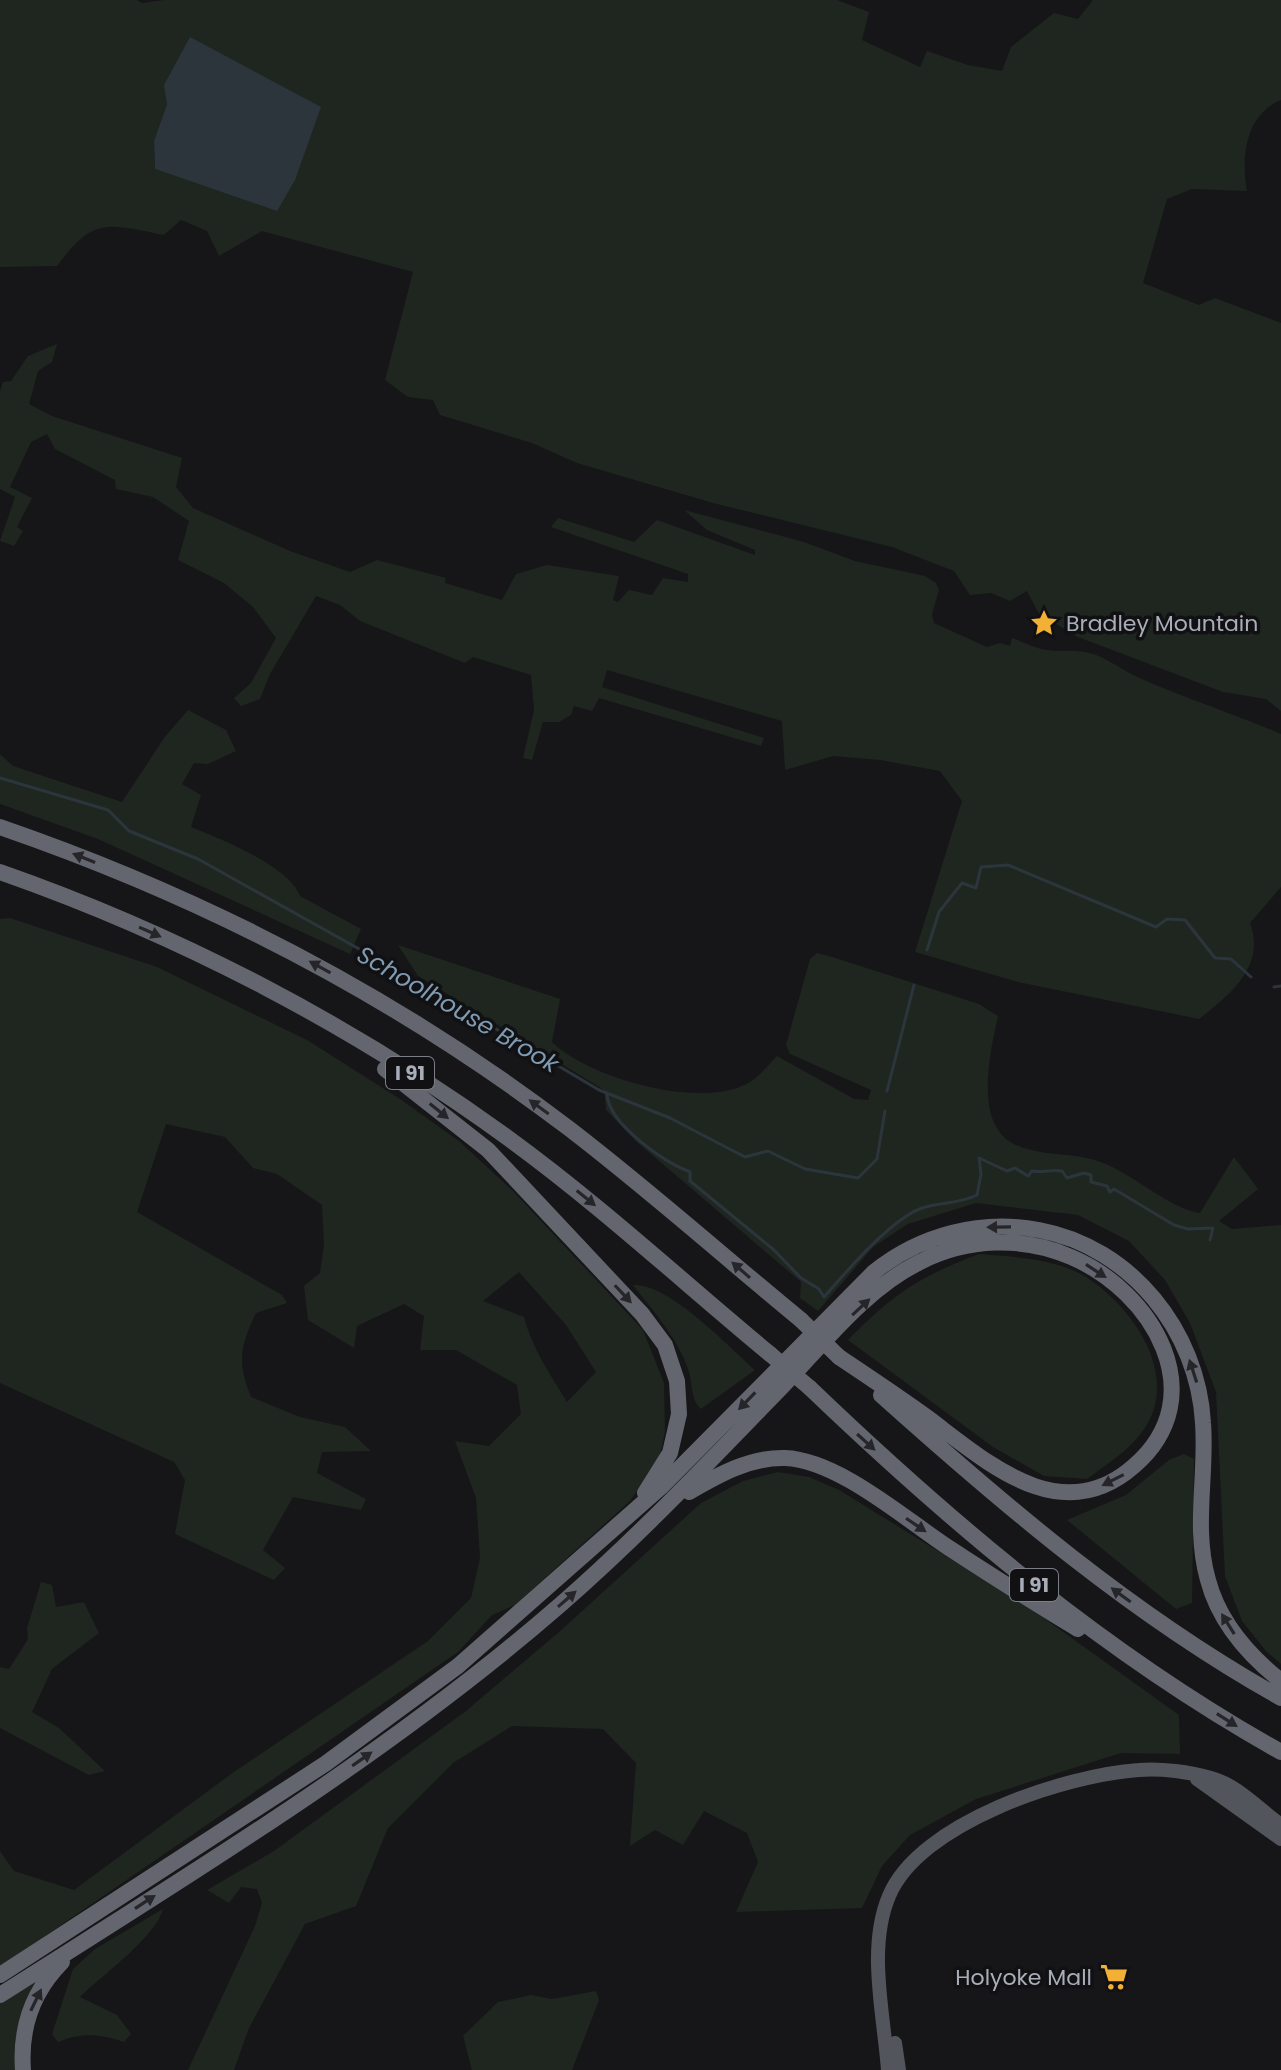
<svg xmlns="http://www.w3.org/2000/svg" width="1281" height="2070" viewBox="0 0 1281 2070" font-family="Poppins,sans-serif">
  <rect width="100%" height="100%" fill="#161618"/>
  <path fill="#1e261f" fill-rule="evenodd" d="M0,0H137L142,3L164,0H837L869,12L862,40L920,67L927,51L968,65L1002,71L1011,47L1054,13L1078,19L1093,0H1281V100C1245,115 1241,158 1247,191L1192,189L1167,199L1143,283L1199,305L1215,298L1281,323V711L1266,699L1223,692L1078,637L1039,614L1027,591L1010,601L991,593L970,595L954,571L892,547L713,503L577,463L532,443L440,415L433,400L408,397L385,380L413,272L262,231L219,256L207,231L181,220L164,235C107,224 94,216 57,266L0,267ZM167,104L276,210L155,169L154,141Z
    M57,344L52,362L38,371L29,404L52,416L182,458L176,487L193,508L290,551L350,572L377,560L446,578L445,583L502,600L516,574L547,565L619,576L613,600L618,602L629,590L652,595L663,578L688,582V574L551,527L558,518L634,542L657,520L755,555V550L707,530L684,510L804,542L855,561L925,576L936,583L939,590L932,614L934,623L987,647L1000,643L1010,646L1012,638C1023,642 1036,649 1047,650C1062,652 1075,649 1090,653C1108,658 1126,673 1144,680C1190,700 1237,715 1281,734V887L1250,923C1266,966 1231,994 1199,1019L1018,982L915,952L962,801L940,771L880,760L833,756L785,770L782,721L607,670L602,687L764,738L761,746L599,698L592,711L574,706L571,715L559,722H543L532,760L523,758L534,710L531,675L473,657L465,663L360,621L340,605L316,596L270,674L260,699L241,706L234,698L251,683L276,638L253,607L224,583L178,560L189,521L153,497L116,489L115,480L55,449L47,434L31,442L10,487L32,498L17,527L23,531L14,546L0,541L15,497L0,489V391L3,382L11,381L28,356Z
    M188,710L226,730L236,751L208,764L194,763L182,784L201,795L191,827C221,839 289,866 300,896L361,929L350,954L98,839L0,804V754L13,766L122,802L164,738Z
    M10,918L157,967L307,1040L400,1099L459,1141L513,1191L643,1330L664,1383L665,1432L659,1460L630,1501L515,1605L492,1615L458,1652L0,1967V1851L14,1871L74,1890L231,1774L428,1641L471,1598L480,1558L476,1498L455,1441L489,1446L521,1414L517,1385L456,1350H420L424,1316L404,1304L357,1326L354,1348L308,1320L304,1286L320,1273L324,1245L322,1205L277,1174L253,1168L225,1137L166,1124L137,1212L282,1295L287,1303L256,1313C240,1347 237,1362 251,1397L300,1417L345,1427L371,1451L322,1452L317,1473L366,1499L361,1510L293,1497L263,1550L285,1568L274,1580L175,1534L185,1480L174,1462L0,1383V919ZM519,1272L566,1325L596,1372L567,1402C549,1372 533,1350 524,1317L483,1301Z
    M398,945L560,999L552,1042C588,1078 703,1111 750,1082C760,1076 769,1064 777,1056L854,1099L868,1100L871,1090L790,1054L786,1045L810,959L817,953L829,956L979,1004L998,1016C990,1054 970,1133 1024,1148C1052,1157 1081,1152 1108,1165C1136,1177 1173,1210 1200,1213L1234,1157L1258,1189L1219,1221L1232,1229L1281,1225V1664L1266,1651L1242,1621L1225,1576L1216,1392L1190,1323L1165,1280L1129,1241L1078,1215L976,1203L908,1224L873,1247L818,1311L800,1298L801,1282L637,1142L606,1110L604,1090L418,976Z
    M979,1254C1014,1257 1055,1258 1086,1277C1130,1305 1176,1368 1149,1421C1135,1447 1110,1462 1087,1479L1044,1476L993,1447L848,1340C892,1295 920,1276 979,1254Z
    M633,1285C669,1283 728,1346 755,1370L701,1409C690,1399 693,1383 688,1369C677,1337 653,1311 633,1285Z
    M1184,1454L1194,1459L1192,1603L1176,1609L1067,1520L1126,1495L1169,1460Z
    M778,1472L809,1477L839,1490L1027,1606L1179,1715L1180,1754L1121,1753L976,1799L910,1835L882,1866L862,1908L736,1912L758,1862L747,1833L704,1811L683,1845L655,1830L630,1846L636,1763L603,1729L512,1726L453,1763L388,1828L356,1906L305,1924L249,2028L234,2070H188L255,1926L262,1903L257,1889L241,1887L229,1903L207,1890L274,1851L466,1711L559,1632L701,1503L743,1481Z
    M41,1582L52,1585L56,1607L84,1602L99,1633L52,1669L32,1712L59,1728L105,1771L89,1775L0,1728V1667L9,1669L28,1639L27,1628Z
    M163,1909C156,1937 101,1976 80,1997L117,2015L131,2034L124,2042C101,2034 82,2032 58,2042L52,2034L73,1969L95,1949Z
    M40,1976L18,2070H0V2002Z
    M596,1991L599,2000L572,2070H472L463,2036L498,2002L531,1995L552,1999Z"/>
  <path fill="#2c353c" d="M190,37L321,107L295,180L277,211L155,169L154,141L167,104L164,85Z"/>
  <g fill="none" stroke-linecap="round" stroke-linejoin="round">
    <path stroke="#2c353c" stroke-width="3" d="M0,778L108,810L129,831L198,859L386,964L599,1090L670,1118L745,1157L768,1151L805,1169L858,1178L877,1159L885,1111
      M927,950L939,912L962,883L976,888L981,867L1008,865L1156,927L1167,919L1185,920L1215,958L1231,959L1251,977
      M1274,987L1281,986
      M887,1091L914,985
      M607,1095C610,1125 664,1162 690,1172V1181L774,1250L801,1278L819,1289L824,1297C846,1272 891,1219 922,1208C941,1202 959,1204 977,1195L981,1174L979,1158L1007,1171L1015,1168L1028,1176L1032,1171C1043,1173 1052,1169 1062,1171L1067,1178L1084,1173L1091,1175V1182L1107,1186L1110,1192L1114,1189L1174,1225L1188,1229L1213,1228L1210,1240"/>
    <path stroke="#53555c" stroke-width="14" d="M1197,1779L1281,1839
      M895,2043L899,2070
      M888,2070C884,2015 867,1948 889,1896C919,1823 1065,1775 1139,1770C1161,1768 1190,1772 1211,1778C1236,1784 1260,1810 1281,1825"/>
    <path stroke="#63666e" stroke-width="16" d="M0,827C203,897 396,997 567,1127C647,1188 723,1256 801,1320
      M0,872C180,935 354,1026 508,1138C600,1205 683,1282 770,1354
      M385,1069L488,1150L642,1314L665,1345L677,1381L679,1414L670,1453L645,1493
      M810,1388C953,1525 1107,1655 1281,1752
      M881,1395C1006,1507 1134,1616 1281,1698
      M689,1492C718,1475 750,1457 785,1458C838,1460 905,1519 949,1548C991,1575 1034,1603 1078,1629
      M0,1975L325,1764L458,1666L661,1487L874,1272C920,1235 980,1219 1039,1230C1131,1247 1198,1331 1203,1423C1207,1475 1193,1528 1208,1580C1219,1622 1247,1654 1281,1681
      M0,1995C192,1873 389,1754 560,1605C637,1538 706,1465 776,1393C820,1348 863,1290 920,1262C967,1238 1023,1236 1071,1257C1152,1291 1215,1396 1134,1466C1061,1530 988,1463 928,1418C899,1397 869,1377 839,1357
      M23,2070C20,2029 32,1992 62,1962"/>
    <path stroke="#63666e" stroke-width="16" d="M801,1320L839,1357
      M770,1354L810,1388"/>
  </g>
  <defs><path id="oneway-solid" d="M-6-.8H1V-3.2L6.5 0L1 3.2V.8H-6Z" transform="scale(2)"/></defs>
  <g fill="#26262a">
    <use href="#oneway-solid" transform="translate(84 858) rotate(-158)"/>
    <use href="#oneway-solid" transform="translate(150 932) rotate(24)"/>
    <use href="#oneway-solid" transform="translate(320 967) rotate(-151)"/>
    <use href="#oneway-solid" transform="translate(539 1107) rotate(-144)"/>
    <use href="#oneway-solid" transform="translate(439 1111) rotate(39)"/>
    <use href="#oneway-solid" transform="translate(586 1198) rotate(39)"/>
    <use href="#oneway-solid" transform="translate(999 1227) rotate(179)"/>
    <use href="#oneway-solid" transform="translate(741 1270) rotate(-139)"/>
    <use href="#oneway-solid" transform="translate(1096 1271) rotate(33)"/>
    <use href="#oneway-solid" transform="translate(623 1294) rotate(47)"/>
    <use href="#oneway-solid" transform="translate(861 1307) rotate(-43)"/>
    <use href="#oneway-solid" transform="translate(1193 1371) rotate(-108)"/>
    <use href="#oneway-solid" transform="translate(747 1401) rotate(134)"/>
    <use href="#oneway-solid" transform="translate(866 1442) rotate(42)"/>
    <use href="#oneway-solid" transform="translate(1113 1480) rotate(153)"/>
    <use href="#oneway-solid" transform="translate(916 1525) rotate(34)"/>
    <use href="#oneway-solid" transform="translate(1121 1595) rotate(-144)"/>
    <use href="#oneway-solid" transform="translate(567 1599) rotate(-41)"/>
    <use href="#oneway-solid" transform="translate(1228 1624) rotate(-122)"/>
    <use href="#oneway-solid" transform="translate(1227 1720) rotate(32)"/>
    <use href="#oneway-solid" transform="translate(362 1759) rotate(-35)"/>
    <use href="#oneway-solid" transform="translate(145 1902) rotate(-33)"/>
    <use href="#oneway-solid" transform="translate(36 2000) rotate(-64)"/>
  </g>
  <defs>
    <g id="sight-bare" transform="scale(2.16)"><path d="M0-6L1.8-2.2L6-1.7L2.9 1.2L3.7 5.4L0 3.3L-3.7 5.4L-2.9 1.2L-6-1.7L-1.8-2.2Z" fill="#f2b134" stroke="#111113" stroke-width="2.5" paint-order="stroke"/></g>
    <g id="supermarket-bare" transform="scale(2.16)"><path d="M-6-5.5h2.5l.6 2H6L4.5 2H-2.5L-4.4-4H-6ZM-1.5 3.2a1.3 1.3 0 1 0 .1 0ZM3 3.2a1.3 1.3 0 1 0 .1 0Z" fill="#f2b134" stroke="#111113" stroke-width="2.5" paint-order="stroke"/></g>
  </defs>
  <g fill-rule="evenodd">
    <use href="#sight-bare" x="1044" y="623"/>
    <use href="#supermarket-bare" x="1114" y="1977"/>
  </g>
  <g text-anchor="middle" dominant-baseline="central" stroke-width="7" stroke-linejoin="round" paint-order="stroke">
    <g fill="#111113" stroke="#7b7e86" stroke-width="2">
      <rect x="386" y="1057" width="48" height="32" rx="6"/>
      <rect x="1010" y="1569" width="48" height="32" rx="6"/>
    </g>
    <g font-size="20" font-weight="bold" fill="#a8adb8">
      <text x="410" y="1073">I 91</text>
      <text x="1034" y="1585">I 91</text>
    </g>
    <g font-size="22" fill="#a8adb8" stroke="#111113" text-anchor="start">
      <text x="1066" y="623">Bradley Mountain</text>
      <text x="1092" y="1977" text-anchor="end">Holyoke Mall</text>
    </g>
    <g font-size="24" font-style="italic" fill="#7f9bb3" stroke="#111113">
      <text transform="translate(458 1009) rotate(30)">Schoolhouse Brook</text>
    </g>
  </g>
</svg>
